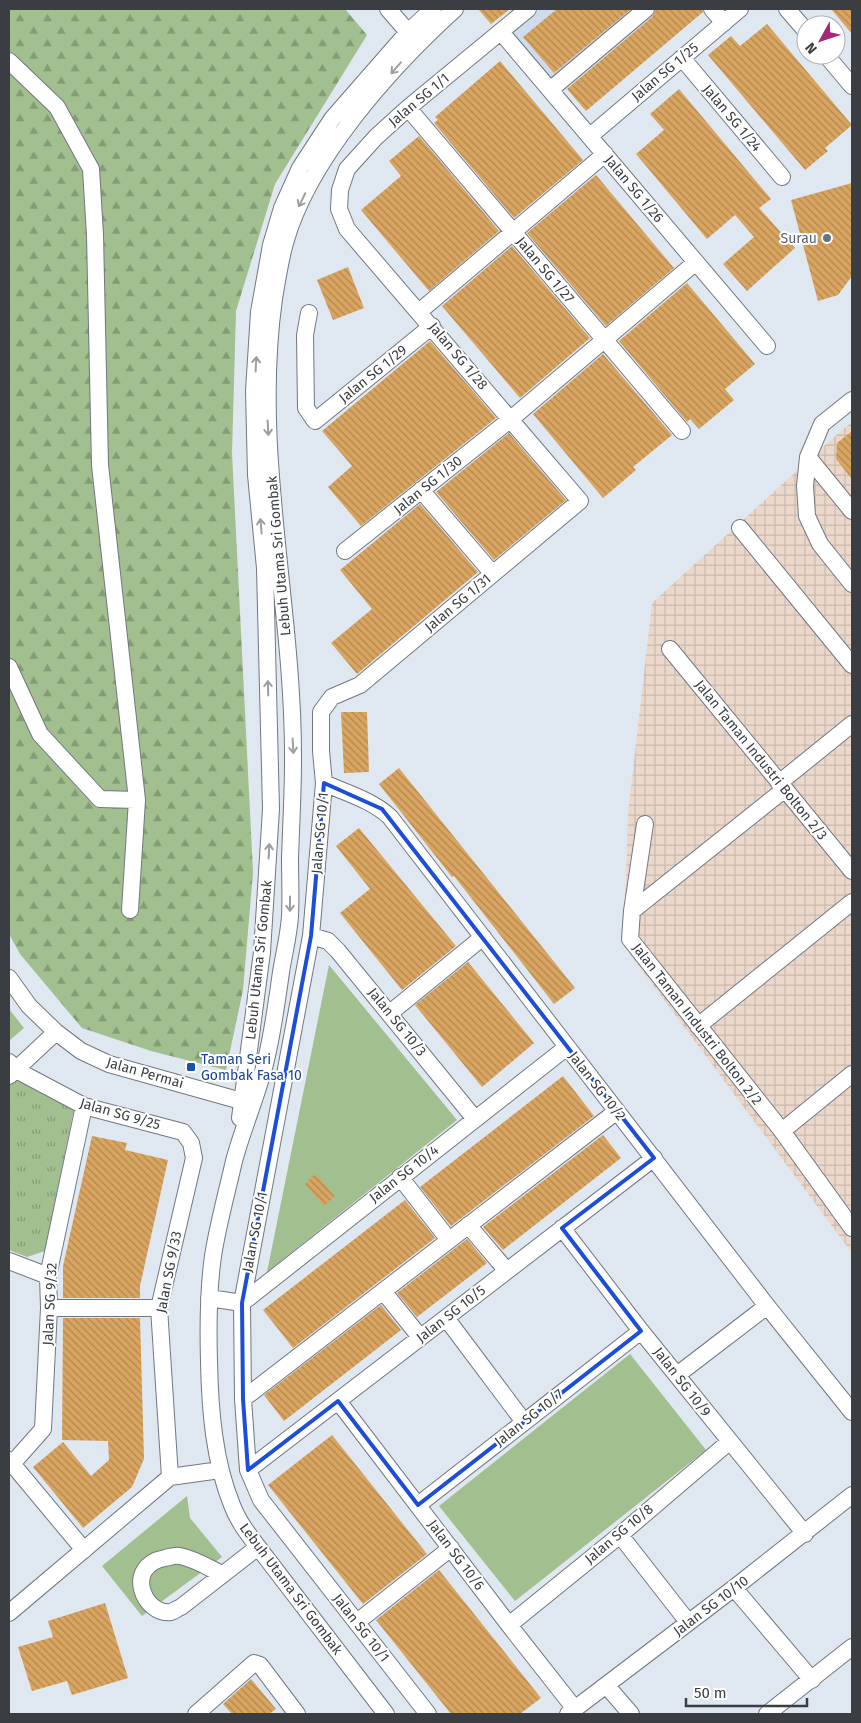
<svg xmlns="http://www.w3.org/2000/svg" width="861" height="1723" viewBox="0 0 861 1723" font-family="'Fira Sans',sans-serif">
  <defs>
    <pattern id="industrial-grid" width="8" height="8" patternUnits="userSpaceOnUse" patternTransform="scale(1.25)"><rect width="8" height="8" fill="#ecd8ca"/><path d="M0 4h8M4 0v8" fill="none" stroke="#cbbaaf"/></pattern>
    <pattern id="grass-tufts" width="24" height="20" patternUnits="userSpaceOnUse" patternTransform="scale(1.25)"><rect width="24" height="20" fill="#a1bf8f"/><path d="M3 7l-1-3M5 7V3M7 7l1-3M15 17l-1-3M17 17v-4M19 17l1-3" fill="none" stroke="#849c76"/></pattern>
    <pattern id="forest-firs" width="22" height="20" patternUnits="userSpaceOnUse" patternTransform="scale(1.25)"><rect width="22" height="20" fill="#a1bf8f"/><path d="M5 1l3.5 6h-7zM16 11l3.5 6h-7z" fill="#849c76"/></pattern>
    <pattern id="building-back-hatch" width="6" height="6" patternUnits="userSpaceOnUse" patternTransform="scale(1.25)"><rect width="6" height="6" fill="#d9a560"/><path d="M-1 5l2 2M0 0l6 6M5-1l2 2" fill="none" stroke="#b18851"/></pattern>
  </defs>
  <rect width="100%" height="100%" fill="#dfe7f1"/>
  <path fill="#cfdceb" d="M540,9H638L551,82L510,34Z"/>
  <path fill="url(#industrial-grid)" d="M852,422V1253L624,946L628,814L652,603L834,437Z"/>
  <path fill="url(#grass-tufts)" d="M9,1009L24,1028L10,1040L9,1039Z
    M18,1077L74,1109L45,1251L27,1257L9,1250V1084Z"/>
  <path fill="url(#forest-firs)" d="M9,9H345L367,35L275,184L236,311L232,453L253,872L243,990L226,1070L151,1051L82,1028L20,954L9,934Z"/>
  <path fill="#a1bf8f" d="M329,965L457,1120L267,1272Z
    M630,1354L706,1450L515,1601L439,1506Z
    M187,1496L190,1518L222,1557L142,1616L102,1566Z"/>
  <path fill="url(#building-back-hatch)" d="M478,9H510L491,24Z
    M557,9H631L554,73L523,37Z
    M656,9H702L703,12L586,111L567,89L652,17Z
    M831,9H852V34Z
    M767,24L852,125L825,148L828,151L805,170L708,55L731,36L740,46Z
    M500,61L583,160L514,218L434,123L438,120L435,117Z
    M679,89L771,199L759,208L795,248L747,291L723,264L754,237L735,215L707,239L636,154L664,130L650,114Z
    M419,136L499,231L429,291L361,210L401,176L389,161Z
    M596,175L674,268L606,326L527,233Z
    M852,183V276L838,295L818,301L791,200Z
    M512,246L590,338L520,398L442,306Z
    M348,267L364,308L333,320L317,280Z
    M687,283L755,364L725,389L734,400L699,429L690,419L687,422L619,341Z
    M430,341L496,418L361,526L328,487L352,466L322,431Z
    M603,354L672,435L633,467L636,470L603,498L533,414Z
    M852,431V479L836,459L837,443Z
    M509,433L566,500L494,560L436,492Z
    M420,504L478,572L357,674L331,643L372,609L340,570Z
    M341,712H367L369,772L344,773Z
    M399,768L575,988L554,1004L454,876L452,877L379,784Z
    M359,828L456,946L402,990L340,913L370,889L336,846Z
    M468,962L534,1043L482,1087L415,1005Z
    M563,1076L594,1116L451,1226L420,1187Z
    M603,1135L621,1158L503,1250L483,1227Z
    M92,1136L127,1143L125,1150L168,1160L140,1286V1298H63V1266Z
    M315,1174L335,1196L324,1206L305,1184Z
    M405,1200L435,1238L293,1348L263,1310Z
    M467,1239L487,1263L417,1317L397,1293Z
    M381,1305L401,1330L284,1421L264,1395Z
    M63,1318H140L144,1459L132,1487L83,1528L33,1467L63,1442L91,1476L109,1460L108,1441L62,1440Z
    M332,1435L427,1554L363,1604L268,1485Z
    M439,1570L541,1698L520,1714H451L376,1620Z
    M105,1603L128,1678L72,1695L67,1681L32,1691L18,1647L53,1637L48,1621Z
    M251,1679L276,1709L269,1714H232L223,1704Z"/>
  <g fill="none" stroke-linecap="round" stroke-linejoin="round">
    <g stroke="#717880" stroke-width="18">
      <path id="minor" d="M388,9L414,39
        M712,9L724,23
        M787,9L806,31
        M501,32L767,346
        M826,55L852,86
        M682,58L782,177
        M9,61L57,107L91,169L95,235L100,465L137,800L100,799L40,734L9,667
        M550,90L646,9
        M408,108L682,431
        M590,136L740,9
        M420,311L605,154
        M309,313L305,335L306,408L315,421L432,326
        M852,400L822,424L808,457L805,486L807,516L820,544L852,584
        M808,457L852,511
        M421,490L493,574
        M740,528L852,665
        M345,551L511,419L696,262
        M670,649L852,871
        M324,783C346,793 372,800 390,817L767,1306L852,1412
        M779,783L852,724
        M645,824L632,911L630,939L782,1131L852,1228
        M130,910L137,800
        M632,911L785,789
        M311,936L328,941L338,951L475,1119
        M9,978L29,1006L56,1032L81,1051L109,1064L252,1104
        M390,1013L483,937
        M698,1026L852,902
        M9,1062L16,1070L84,1106L183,1132L191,1143L194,1158L159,1308L170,1477
        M9,1076L56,1032
        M240,1118L262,952L271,809L265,568L256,475L254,391L259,312L271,245L282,208L300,168L332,119L408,32L433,9
        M782,1131L852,1074
        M400,1177L449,1240
        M468,1225L507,1271
        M562,1228L641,1331L805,1534
        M9,1261L48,1276
        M383,1291L420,1337
        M209,1298L242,1303L567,1047
        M49,1308H159
        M446,1318L524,1422
        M677,1375L767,1306
        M243,1399L617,1111
        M338,1401L509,1625L575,1709
        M9,1460L84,1550
        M12,1464L43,1429L49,1308L48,1276L84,1106
        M248,1470L654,1158
        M418,1505L641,1331
        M620,1535L688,1622
        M222,1574C209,1568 195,1559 180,1556C175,1555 170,1557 165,1558C123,1566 144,1616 171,1612C174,1611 178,1608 181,1607L258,1547
        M734,1588L812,1680
        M9,1613L170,1477L220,1470
        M357,1622L451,1548
        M509,1625L620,1535L729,1442
        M606,1685L631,1714
        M196,1714L254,1663L260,1665L297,1714
        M386,1714L258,1547C248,1534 238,1521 232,1505C214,1461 210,1410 209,1362C208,1326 208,1291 213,1256C218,1224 227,1192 234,1161C243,1127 258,1094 266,1060C273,1031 277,1001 281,972C284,953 289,934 290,916C291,897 290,878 290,859C291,826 293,794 293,761C294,607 252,454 274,299C277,280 280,261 285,243C308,159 391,67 455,9
        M428,1714L261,1500L248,1470L243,1399L242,1303L311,936L324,783L321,751V712L332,697L360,685L580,501L347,229L339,209L340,190L347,169L376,137L408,108L528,9
        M568,1714L734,1588L852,1495
        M767,1714L852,1647"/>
    </g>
    <use href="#minor" stroke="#fff" stroke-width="16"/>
  </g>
  <defs><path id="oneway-shaft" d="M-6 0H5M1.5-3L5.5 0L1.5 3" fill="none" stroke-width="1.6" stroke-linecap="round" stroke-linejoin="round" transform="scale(1.25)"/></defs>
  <g stroke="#9c9ea0">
    <use href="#oneway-shaft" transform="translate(396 68) rotate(131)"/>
    <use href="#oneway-shaft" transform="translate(302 200) rotate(116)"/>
    <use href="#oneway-shaft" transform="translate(256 364) rotate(-87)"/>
    <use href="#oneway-shaft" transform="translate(268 428) rotate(87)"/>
    <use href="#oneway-shaft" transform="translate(261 526) rotate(-95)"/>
    <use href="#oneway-shaft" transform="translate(268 688) rotate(-92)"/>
    <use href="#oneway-shaft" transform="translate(293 746) rotate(87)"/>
    <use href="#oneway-shaft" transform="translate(269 851) rotate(-87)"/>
    <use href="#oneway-shaft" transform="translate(290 904) rotate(90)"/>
  </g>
  <path fill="none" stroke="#1d4ed8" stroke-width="4" stroke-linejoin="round" d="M324,783L382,809L654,1158L562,1228L641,1331L418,1505L338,1401L248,1470L243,1399L242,1303L311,936Z"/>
  <circle fill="#6b7280" stroke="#fff" stroke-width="2" cx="827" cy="238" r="5"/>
  <rect fill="#1a4fb4" stroke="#fff" stroke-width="2" x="186" y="1062" width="10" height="10" rx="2.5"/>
  <g text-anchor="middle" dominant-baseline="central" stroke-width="4" stroke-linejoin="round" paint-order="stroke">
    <g font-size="14" fill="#3a3d41" stroke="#fff">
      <text transform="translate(665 72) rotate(-40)">Jalan SG 1/25</text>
      <text transform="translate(419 100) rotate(-40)">Jalan SG 1/1</text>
      <text transform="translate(732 118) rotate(50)">Jalan SG 1/24</text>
      <text transform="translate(634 189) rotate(50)">Jalan SG 1/26</text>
      <text transform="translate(545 270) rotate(50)">Jalan SG 1/27</text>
      <text transform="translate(458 356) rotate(50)">Jalan SG 1/28</text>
      <text transform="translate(373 374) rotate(-39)">Jalan SG 1/29</text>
      <text transform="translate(428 485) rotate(-39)">Jalan SG 1/30</text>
      <text transform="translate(279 556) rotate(-95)">Lebuh Utama Sri Gombak</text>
      <text transform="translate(458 603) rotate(-40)">Jalan SG 1/31</text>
      <text transform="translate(761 760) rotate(51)">Jalan Taman Industri Bolton 2/3</text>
      <text transform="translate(320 833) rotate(-85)">Jalan SG 10/1</text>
      <text transform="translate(259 960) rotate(-84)">Lebuh Utama Sri Gombak</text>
      <text transform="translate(397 1022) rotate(51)">Jalan SG 10/3</text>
      <text transform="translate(697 1024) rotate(52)">Jalan Taman Industri Bolton 2/2</text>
      <text transform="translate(145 1073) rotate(16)">Jalan Permai</text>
      <text transform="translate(597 1086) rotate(52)">Jalan SG 10/2</text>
      <text transform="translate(120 1114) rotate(16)">Jalan SG 9/25</text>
      <text transform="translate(404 1174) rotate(-38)">Jalan SG 10/4</text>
      <text transform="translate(255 1232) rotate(-79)">Jalan SG 10/1</text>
      <text transform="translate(169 1272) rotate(-79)">Jalan SG 9/33</text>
      <text transform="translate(50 1304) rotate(-87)">Jalan SG 9/32</text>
      <text transform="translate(451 1314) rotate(-38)">Jalan SG 10/5</text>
      <text transform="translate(682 1382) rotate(52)">Jalan SG 10/9</text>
      <text transform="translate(529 1418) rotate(-38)">Jalan SG 10/7</text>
      <text transform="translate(619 1534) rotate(-40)">Jalan SG 10/8</text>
      <text transform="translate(456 1555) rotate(53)">Jalan SG 10/6</text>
      <text transform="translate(291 1589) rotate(53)">Lebuh Utama Sri Gombak</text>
      <text transform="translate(711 1606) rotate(-37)">Jalan SG 10/10</text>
      <text transform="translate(361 1628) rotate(52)">Jalan SG 10/1</text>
    </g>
    <g font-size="14" fill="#5b616d" stroke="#fff" text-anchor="end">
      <text x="817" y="238">Surau</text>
    </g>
    <g font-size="14" fill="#164399" stroke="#fff" text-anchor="start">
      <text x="201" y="1059">Taman Seri<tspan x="201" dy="16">Gombak Fasa 10</tspan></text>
    </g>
  </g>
  <rect width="861" height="1723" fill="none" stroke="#3a3d41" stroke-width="20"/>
  <g transform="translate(821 40) rotate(230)"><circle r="24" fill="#ffffff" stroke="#b0b1b3"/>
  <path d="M0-4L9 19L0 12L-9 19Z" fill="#a42779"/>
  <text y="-8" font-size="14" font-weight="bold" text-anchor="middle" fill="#3a3d41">N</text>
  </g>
  <path d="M686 1698v8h121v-8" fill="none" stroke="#3a3d41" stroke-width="2.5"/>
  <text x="694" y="1698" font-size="15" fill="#3a3d41" stroke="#ffffff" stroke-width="4" paint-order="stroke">50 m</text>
</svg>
